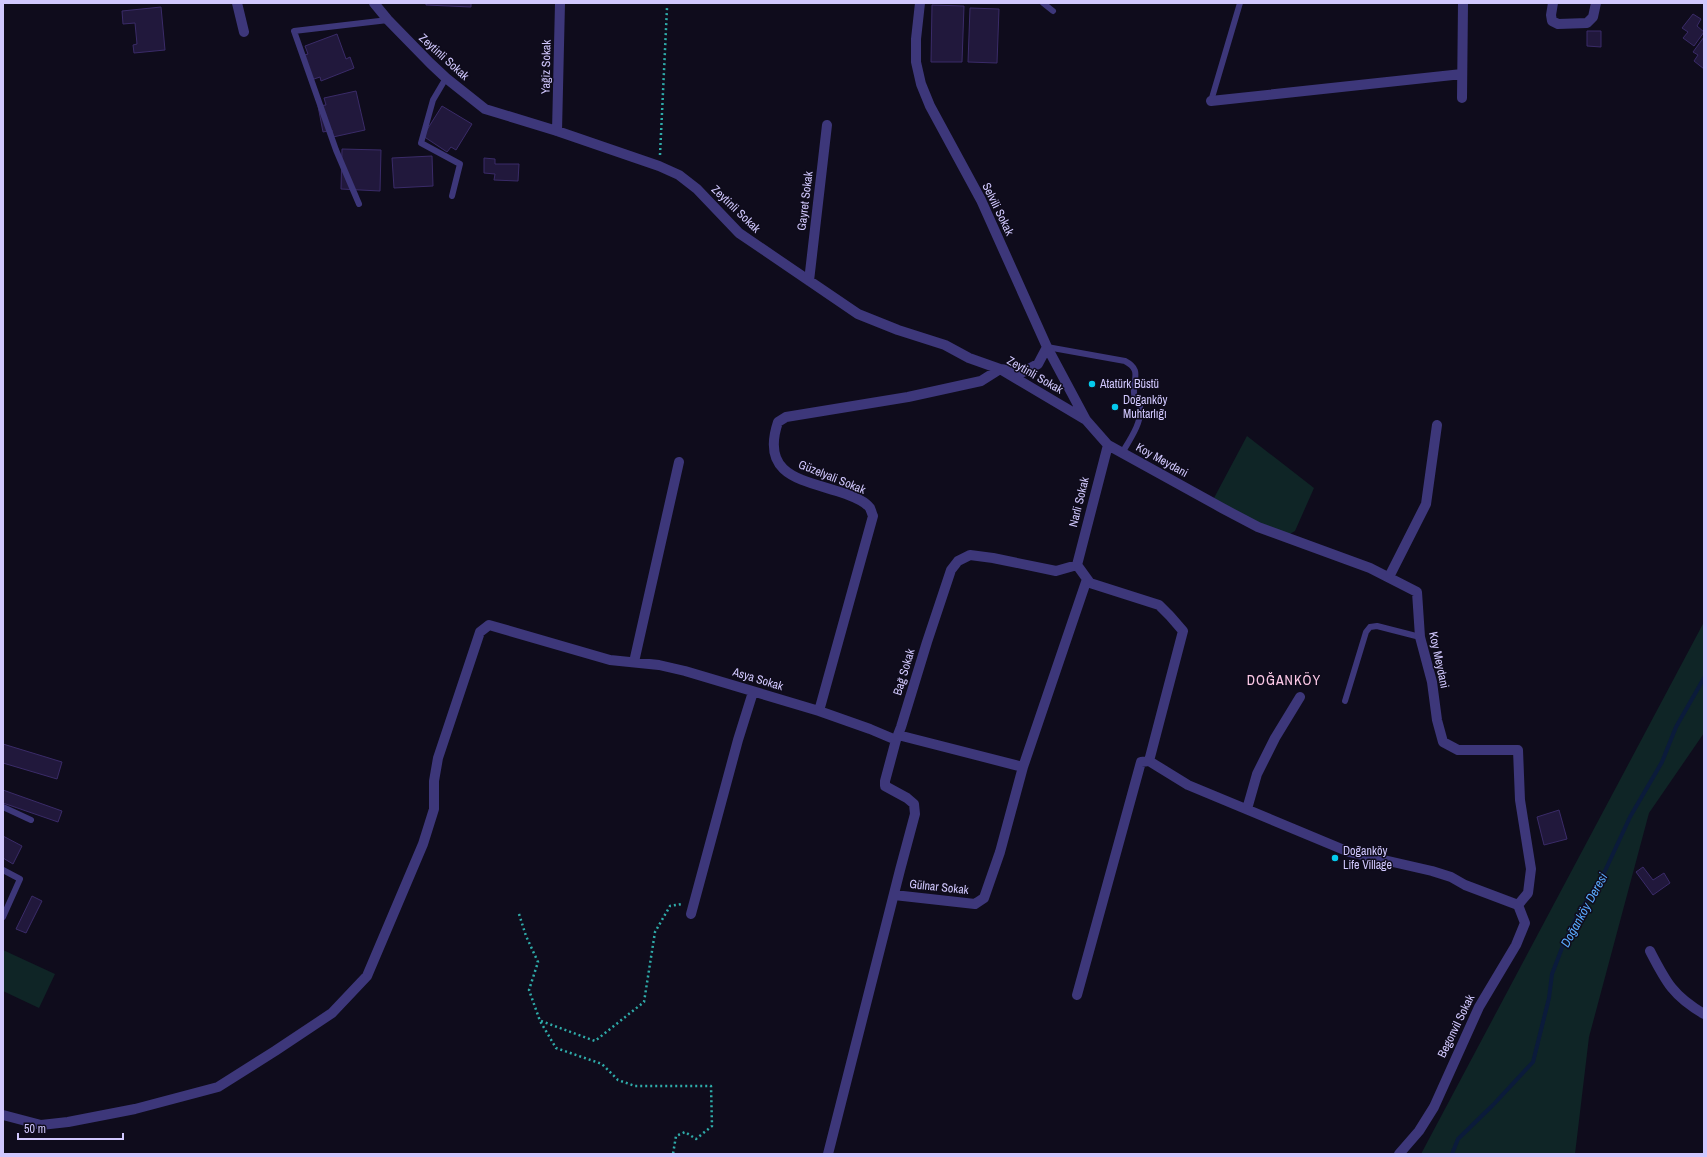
<svg xmlns="http://www.w3.org/2000/svg" width="1707" height="1157" viewBox="0 0 1707 1157" font-family="'Archivo Narrow',sans-serif">
  <rect width="100%" height="100%" fill="#0f0c1c"/>
  <path fill="#0f2526" d="M1247,436L1314,488L1295,531L1288,535L1247,518L1214,498Z
    M1704,622V733L1649,813L1589,1037L1575,1154H1421Z
    M3,950L55,974L39,1008L3,991Z"/>
  <g fill="none" stroke-linecap="round" stroke-linejoin="round">
    <path stroke="#0b1b3b" stroke-width="4" d="M1452,1154L1458,1139L1493,1105L1533,1062L1549,998L1552,974L1562,948L1576,918L1605,871L1630,817L1662,762L1676,727L1704,678"/>
  </g>
  <path fill="#21183c" stroke="#3a2b68" d="M426,3H471V7L426,5Z
    M932,5L964,6L962,62H931Z
    M161,7L165,50L134,53L133,45L137,44L135,23L123,24L122,11Z
    M970,8L999,9L997,63L968,62Z
    M1693,14L1701,19L1697,26L1704,32L1694,46L1683,38L1688,32L1682,28Z
    M1587,31H1601V47L1587,46Z
    M337,34L346,59L350,57L354,68L321,81L320,77L311,80L301,56L308,54L305,46Z
    M1704,37V69L1694,61L1698,55L1693,52Z
    M356,91L365,130L333,137L332,130L323,132L318,106L326,105L324,98Z
    M442,106L472,124L456,150L451,147L447,152L423,136Z
    M342,149L381,150L380,191L341,189Z
    M432,156L433,186L394,188L392,158Z
    M484,158L495,159V164H519L518,181L494,180L495,174L484,173Z
    M3,744L62,762L57,779L3,763Z
    M3,790L62,811L58,822L3,803Z
    M1559,810L1567,839L1544,845L1537,817Z
    M3,836L22,846L13,864L3,858Z
    M1643,867L1653,880L1664,873L1670,883L1653,895L1636,872Z
    M32,896L42,901L26,933L16,929Z"/>
  <g fill="none" stroke-linecap="round" stroke-linejoin="round">
    <path stroke="#2faba9" stroke-width="2.5" stroke-dasharray="2 3" stroke-linecap="butt" d="M660,155L667,8
      M519,914L526,936L538,962L529,990L540,1021L556,1048L602,1064L618,1080L635,1086H711L712,1126L696,1139L685,1132L676,1136L673,1154
      M541,1021L595,1041L644,1002L655,932L670,906L682,904"/>
    <path stroke="#3d377a" stroke-width="6" d="M1043,3L1053,11
      M446,78L433,100L421,143L460,164L452,196
      M1211,101L1240,3
      M359,204L336,150L294,31L388,20
      M1047,347L1125,361C1142,370 1133,378 1134,393C1134,398 1139,402 1140,407C1143,421 1129,441 1122,453
      M1345,701L1366,632L1370,627L1377,626L1420,637
      M3,807L31,820
      M3,870L20,879L3,917"/>
    <path stroke="#3d377a" stroke-width="10" d="M237,3L244,32
      M374,3L388,20L430,63L446,78L485,109L557,131L659,166L679,175L697,189L739,233L858,314L898,330L945,345L969,358L1000,369L1086,420L1108,445L1222,508L1258,527L1370,568L1417,592L1420,637L1432,682L1437,720L1443,742L1458,750H1518L1520,800L1531,869L1528,893L1518,905
      M920,3L916,39V62L921,84L930,106L981,200L1047,347L1086,420
      M1553,3L1551,15L1552,21L1558,24L1587,23L1593,17L1596,3
      M1462,98L1463,3
      M1211,101L1462,74
      M557,131L560,3
      M809,281L827,125
      M1077,565L1090,583L1159,605L1170,616L1183,631L1149,761
      M1077,565L1108,445
      M1389,577L1426,504L1437,425
      M634,662L679,462
      M819,711L873,516C872,514 871,510 870,508C865,501 854,497 846,494C807,480 759,479 778,422L786,417L908,397L981,381L1000,369L1023,372L1038,364L1047,347
      M898,735L1023,767
      M1247,809L1257,774L1275,738L1300,697
      M894,895L975,904L984,898L1000,852L1023,767L1087,579
      M691,914L738,740L753,692
      M1650,951C1666,982 1673,996 1704,1014
      M1077,995L1141,762L1149,761L1188,785L1349,852L1432,871L1451,877L1465,885L1518,905
      M3,1115L41,1125L68,1122L135,1109L218,1087L275,1051L332,1013L367,976L423,844L434,809V781L438,758L480,632L489,625L610,660L659,665L685,671L819,711L870,729L896,740
      M828,1154L900,870L915,814L914,804L907,798L885,786V781L896,740L901,727L927,642L951,570L958,561L970,555L993,558L1056,571L1077,565
      M1399,1154L1419,1131L1434,1107L1479,1007L1516,945L1525,923L1518,905"/>
  </g>
  <g fill="#05caed" stroke="#0f0c1c" stroke-width="1.5">
    <circle cx="1092" cy="384" r="4"/>
    <circle cx="1115" cy="407" r="4"/>
    <circle cx="1335" cy="858" r="4"/>
  </g>
  <g text-anchor="middle" dominant-baseline="central" stroke-width="3" stroke-linejoin="round" paint-order="stroke">
    <g font-size="12" fill="#d1c8fe" stroke="#0f0c1c">
      <text transform="translate(444 57) rotate(42)">Zeytinli Sokak</text>
      <text transform="translate(546 67) rotate(-89)">Yağiz Sokak</text>
      <text transform="translate(805 201) rotate(-83)">Gayret Sokak</text>
      <text transform="translate(736 209) rotate(44)">Zeytinli Sokak</text>
      <text transform="translate(998 209) rotate(64)">Selvili Sokak</text>
      <text transform="translate(1035 375) rotate(30)">Zeytinli Sokak</text>
      <text transform="translate(1162 460) rotate(29)">Koy Meydani</text>
      <text transform="translate(832 477) rotate(22)">Güzelyali Sokak</text>
      <text transform="translate(1079 502) rotate(-76)">Narli Sokak</text>
      <text transform="translate(1439 660) rotate(78)">Koy Meydani</text>
      <text transform="translate(904 672) rotate(-73)">Bağ Sokak</text>
      <text transform="translate(758 679) rotate(17)">Asya Sokak</text>
      <text transform="translate(939 887) rotate(6)">Gülnar Sokak</text>
      <text transform="translate(1456 1026) rotate(-64)">Begonvil Sokak</text>
    </g>
    <g font-size="12" fill="#d1c8fe" stroke="#0f0c1c" text-anchor="start">
      <text x="1100" y="384">Atatürk Büstü</text>
      <text x="1123" y="400">Doğanköy<tspan x="1123" dy="14">Muhtarlığı</tspan></text>
      <text x="1343" y="851">Doğanköy<tspan x="1343" dy="14">Life Village</tspan></text>
    </g>
    <g font-size="13" font-style="italic" fill="#58a8fb" stroke="#0f0c1c">
      <text transform="translate(1584 910) rotate(-61)">Doğanköy Deresi</text>
    </g>
    <g font-size="14" letter-spacing="1" fill="#fecae8" stroke="#0f0c1c">
      <text x="1284" y="680">DOĞANKÖY</text>
    </g>
  </g>
  <rect width="1707" height="1157" fill="none" stroke="#d1c8fe" stroke-width="8"/>
  <path d="M18 1133v6h105v-6" fill="none" stroke="#d1c8fe" stroke-width="2"/>
  <text x="24" y="1133" font-size="12" fill="#d1c8fe" stroke="#0f0c1c" stroke-width="3" paint-order="stroke">50 m</text>
</svg>
